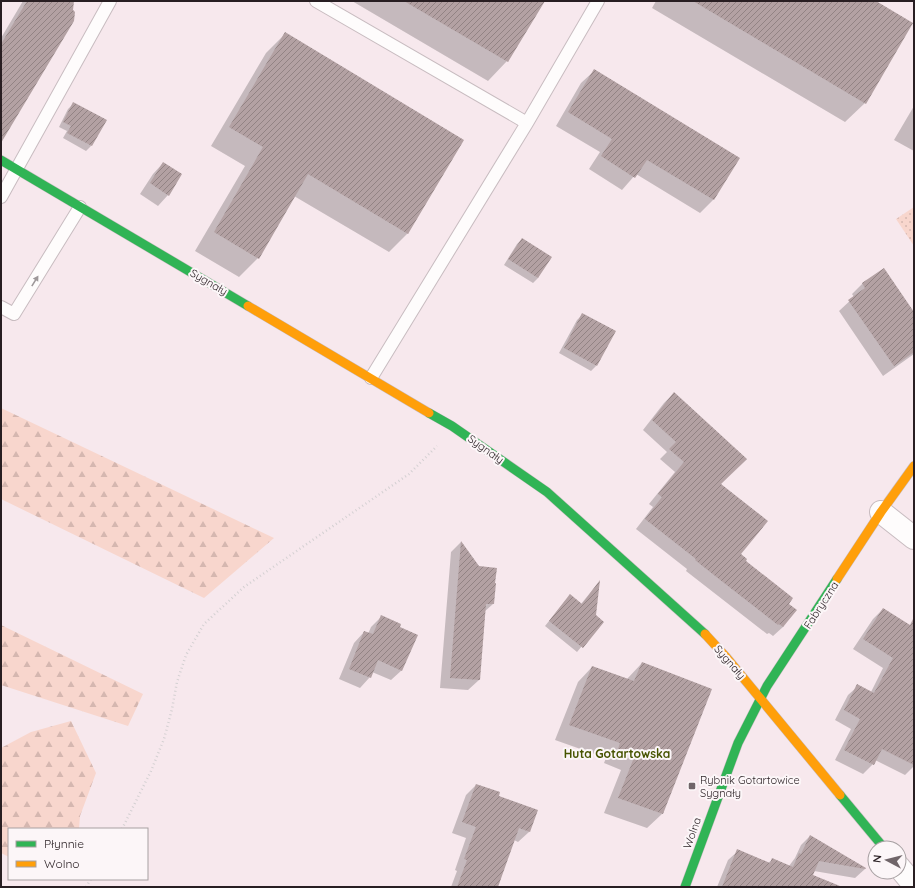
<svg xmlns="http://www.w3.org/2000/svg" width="915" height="888" viewBox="0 0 915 888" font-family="Quicksand,sans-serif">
  <defs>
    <pattern id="grass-dots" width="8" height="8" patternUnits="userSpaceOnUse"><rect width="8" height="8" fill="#f8d6cd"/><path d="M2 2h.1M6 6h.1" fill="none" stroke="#d5b7b0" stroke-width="1.8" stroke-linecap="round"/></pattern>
    <pattern id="forest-firs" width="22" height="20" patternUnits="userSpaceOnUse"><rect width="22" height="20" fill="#f8d6cd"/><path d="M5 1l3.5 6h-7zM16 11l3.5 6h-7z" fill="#d5b7b0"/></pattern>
    <pattern id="building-hatch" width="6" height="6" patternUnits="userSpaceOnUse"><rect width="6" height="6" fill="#b3a1a3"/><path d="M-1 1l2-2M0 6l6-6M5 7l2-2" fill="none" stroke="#928384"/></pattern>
  </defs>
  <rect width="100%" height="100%" fill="#f7e8ed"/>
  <path fill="url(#grass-dots)" d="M914,207V246L896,219Z"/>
  <path fill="url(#forest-firs)" d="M1,408L274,538L204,598L1,499Z
    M1,625L143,694L128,726L1,685Z
    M71,721L96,773L80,816L79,829H9V857L1,853V748L31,732Z"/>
  <path fill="#0003" d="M23,1H73L1,135V38Z
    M352,1H543L507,61L488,81Z
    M656,1H874L865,103L845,122L652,8Z
    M285,34L408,233L389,252L294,196L258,258L239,277L195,251L245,166L211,146L266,53Z
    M594,71L738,158L713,200L700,213L636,174L622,190L589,169L600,152L556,126L581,83Z
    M73,104L105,121L91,146L86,151L63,138L67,131L59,127L68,109Z
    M914,106V151L894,140Z
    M163,163L181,174L168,195L158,206L140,194L153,174Z
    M522,239L538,278L533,283L504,265L517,244Z
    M884,270L913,312H914V354L883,376L839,311L854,297L852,294L862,284Z
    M582,315L596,366L591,371L559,353L577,320Z
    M674,393L720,484L740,554L745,561L788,604L783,627L773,636L769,633L767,634L686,571L687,569L636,529L653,507L649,504L675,472L660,459L667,452L643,430L664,403Z
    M461,542L493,604L484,612L479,680L468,690L440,688L451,552Z
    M598,583L594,615L602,622L577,652L545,626L565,601L581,604Z
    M883,609L914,629V766L905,775L875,760L873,764L863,774L835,760L851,729L835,720L848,695L858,686L871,692L883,668L853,649L873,619Z
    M382,616L398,628L402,670L391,680L372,672L370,677L360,688L339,679L354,643L364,632L368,634L371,627Z
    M642,663L662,814L647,828L604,813L621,770L604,763L606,758L555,740L578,682L592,667L627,679Z
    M476,785L498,797L536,811L529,832L518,842L514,840L497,887H451L457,871L455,870L466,838L452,833L466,795Z
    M810,836L865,869L855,878L814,871L807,887H717L728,860L738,851L768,863L772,860L789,866L795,858L801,845Z"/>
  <path fill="url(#building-hatch)" d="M27,1H74L73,10L75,12L74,21L1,143V44Z
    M404,1H545L508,62Z
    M693,1H876L913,23L866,104Z
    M285,32L464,140L408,234L308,174L259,259L214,232L263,147L229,127Z
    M594,69L740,158L714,200L647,160L635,178L601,156L612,139L568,112Z
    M73,102L107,120L92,146L67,133L71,126L63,122Z
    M163,162L182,174L169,196L150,183Z
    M522,238L552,257L538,278L508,259Z
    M884,268L914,312V352L894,366L848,300L865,288L862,283Z
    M582,313L616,331L597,366L564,348Z
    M674,392L747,459L721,484L768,521L741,554L747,559L746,561L793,598L789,604L797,610L783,627L779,624L778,625L719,579L695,560L696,559L645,519L662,497L658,494L684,462L669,449L676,442L652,420Z
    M461,541L479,566L497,568L495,583H496L494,604H486L480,680L450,678Z
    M600,580L596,615L604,622L583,648L549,621L570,594L582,604Z
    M883,608L910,625L914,617V765L882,749L874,765L844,750L860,719L844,710L857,684L874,693L893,658L863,639Z
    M381,615L401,624L400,627L418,635L402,671L378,660L371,678L349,669L364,631L373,634Z
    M642,662L712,689L663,814L618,798L635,755L618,749L620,743L569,725L592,666L634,681Z
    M476,784L500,792L499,796L538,810L530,832L519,828L498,887H457L467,860L464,859L476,827L462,822Z
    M810,835L866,868L865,869L819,861L813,875L840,886V887H722L737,849L770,863L772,858L793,867L799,853L801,854Z"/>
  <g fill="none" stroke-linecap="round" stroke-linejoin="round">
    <g stroke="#c8bcc0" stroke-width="14">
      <path id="lane" d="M316,1L527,123
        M1,197L110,1
        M1,307L14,314L80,207
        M371,378L527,123L598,1"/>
    </g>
    <g stroke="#c8bcc0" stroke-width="24">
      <path id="street" d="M881,512L914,538
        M899,867L914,885"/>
    </g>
    <g stroke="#c8bcc0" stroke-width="10">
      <path id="fast" d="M1,160L248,306
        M429,413L452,426L547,492L705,634
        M840,795L884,848
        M685,887L738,743L767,686L837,579"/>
    </g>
    <g stroke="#c8bcc0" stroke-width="10">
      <path id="slow" d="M248,306L429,413
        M837,579L881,512L914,466
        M705,634L726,657L840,795"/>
    </g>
    <path stroke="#d4d0d2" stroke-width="2.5" stroke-dasharray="1 3" stroke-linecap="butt" d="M122,829L151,771L164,739L172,709L177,682L186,655L204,624L244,587L409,474L437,446
      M86,887L91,879"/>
    <use href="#lane" stroke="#fefcfc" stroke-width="12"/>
    <use href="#street" stroke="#fefcfc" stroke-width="22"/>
    <use href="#fast" stroke="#30b455" stroke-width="9"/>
    <use href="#slow" stroke="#ff9f0a" stroke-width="9"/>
  </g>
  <defs><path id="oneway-solid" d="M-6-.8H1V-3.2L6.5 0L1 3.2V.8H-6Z"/></defs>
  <use fill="#9e989a" href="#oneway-solid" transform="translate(35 281) rotate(-58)"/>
  <rect fill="#706569" stroke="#fcf6f8" stroke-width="1.5" x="688" y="782" width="8" height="8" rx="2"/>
  <g text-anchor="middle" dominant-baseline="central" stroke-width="4" stroke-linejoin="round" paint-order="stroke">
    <g font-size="11" fill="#281e22" stroke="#fcf6f8">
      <text transform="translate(209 282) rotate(30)">Sygnały</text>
      <text transform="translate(486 449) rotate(35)">Sygnały</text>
      <text transform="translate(821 605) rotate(-57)">Fabryczna</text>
      <text transform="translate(730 662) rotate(49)">Sygnały</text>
      <text transform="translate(692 833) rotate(-70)">Wolna</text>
    </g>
    <g font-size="11" fill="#281e22" stroke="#fcf6f8" text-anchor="start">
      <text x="700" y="780">Rybnik Gotartowice<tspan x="700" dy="13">Sygnały</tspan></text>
    </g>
    <g font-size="12" font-weight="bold" fill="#475400" stroke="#fcf6f8">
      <text x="617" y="753">Huta Gotartowska</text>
    </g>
  </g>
  <rect width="915" height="888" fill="none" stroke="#281e22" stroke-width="4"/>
  <rect x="8" y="828" width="140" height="52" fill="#fcf6f8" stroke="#a7a0a2"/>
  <rect x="16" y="841" width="20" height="6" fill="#30b455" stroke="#a7a0a2"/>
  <text x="44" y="848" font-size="12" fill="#281e22">Płynnie</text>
  <rect x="16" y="861" width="20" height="6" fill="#ff9f0a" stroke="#a7a0a2"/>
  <text x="44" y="868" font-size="12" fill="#281e22">Wolno</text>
  <g transform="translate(887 860) rotate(277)"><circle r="19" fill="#fcf6f8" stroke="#a7a0a2"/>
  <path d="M0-3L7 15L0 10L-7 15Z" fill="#706569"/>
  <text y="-6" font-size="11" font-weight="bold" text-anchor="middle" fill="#281e22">N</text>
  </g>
</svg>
